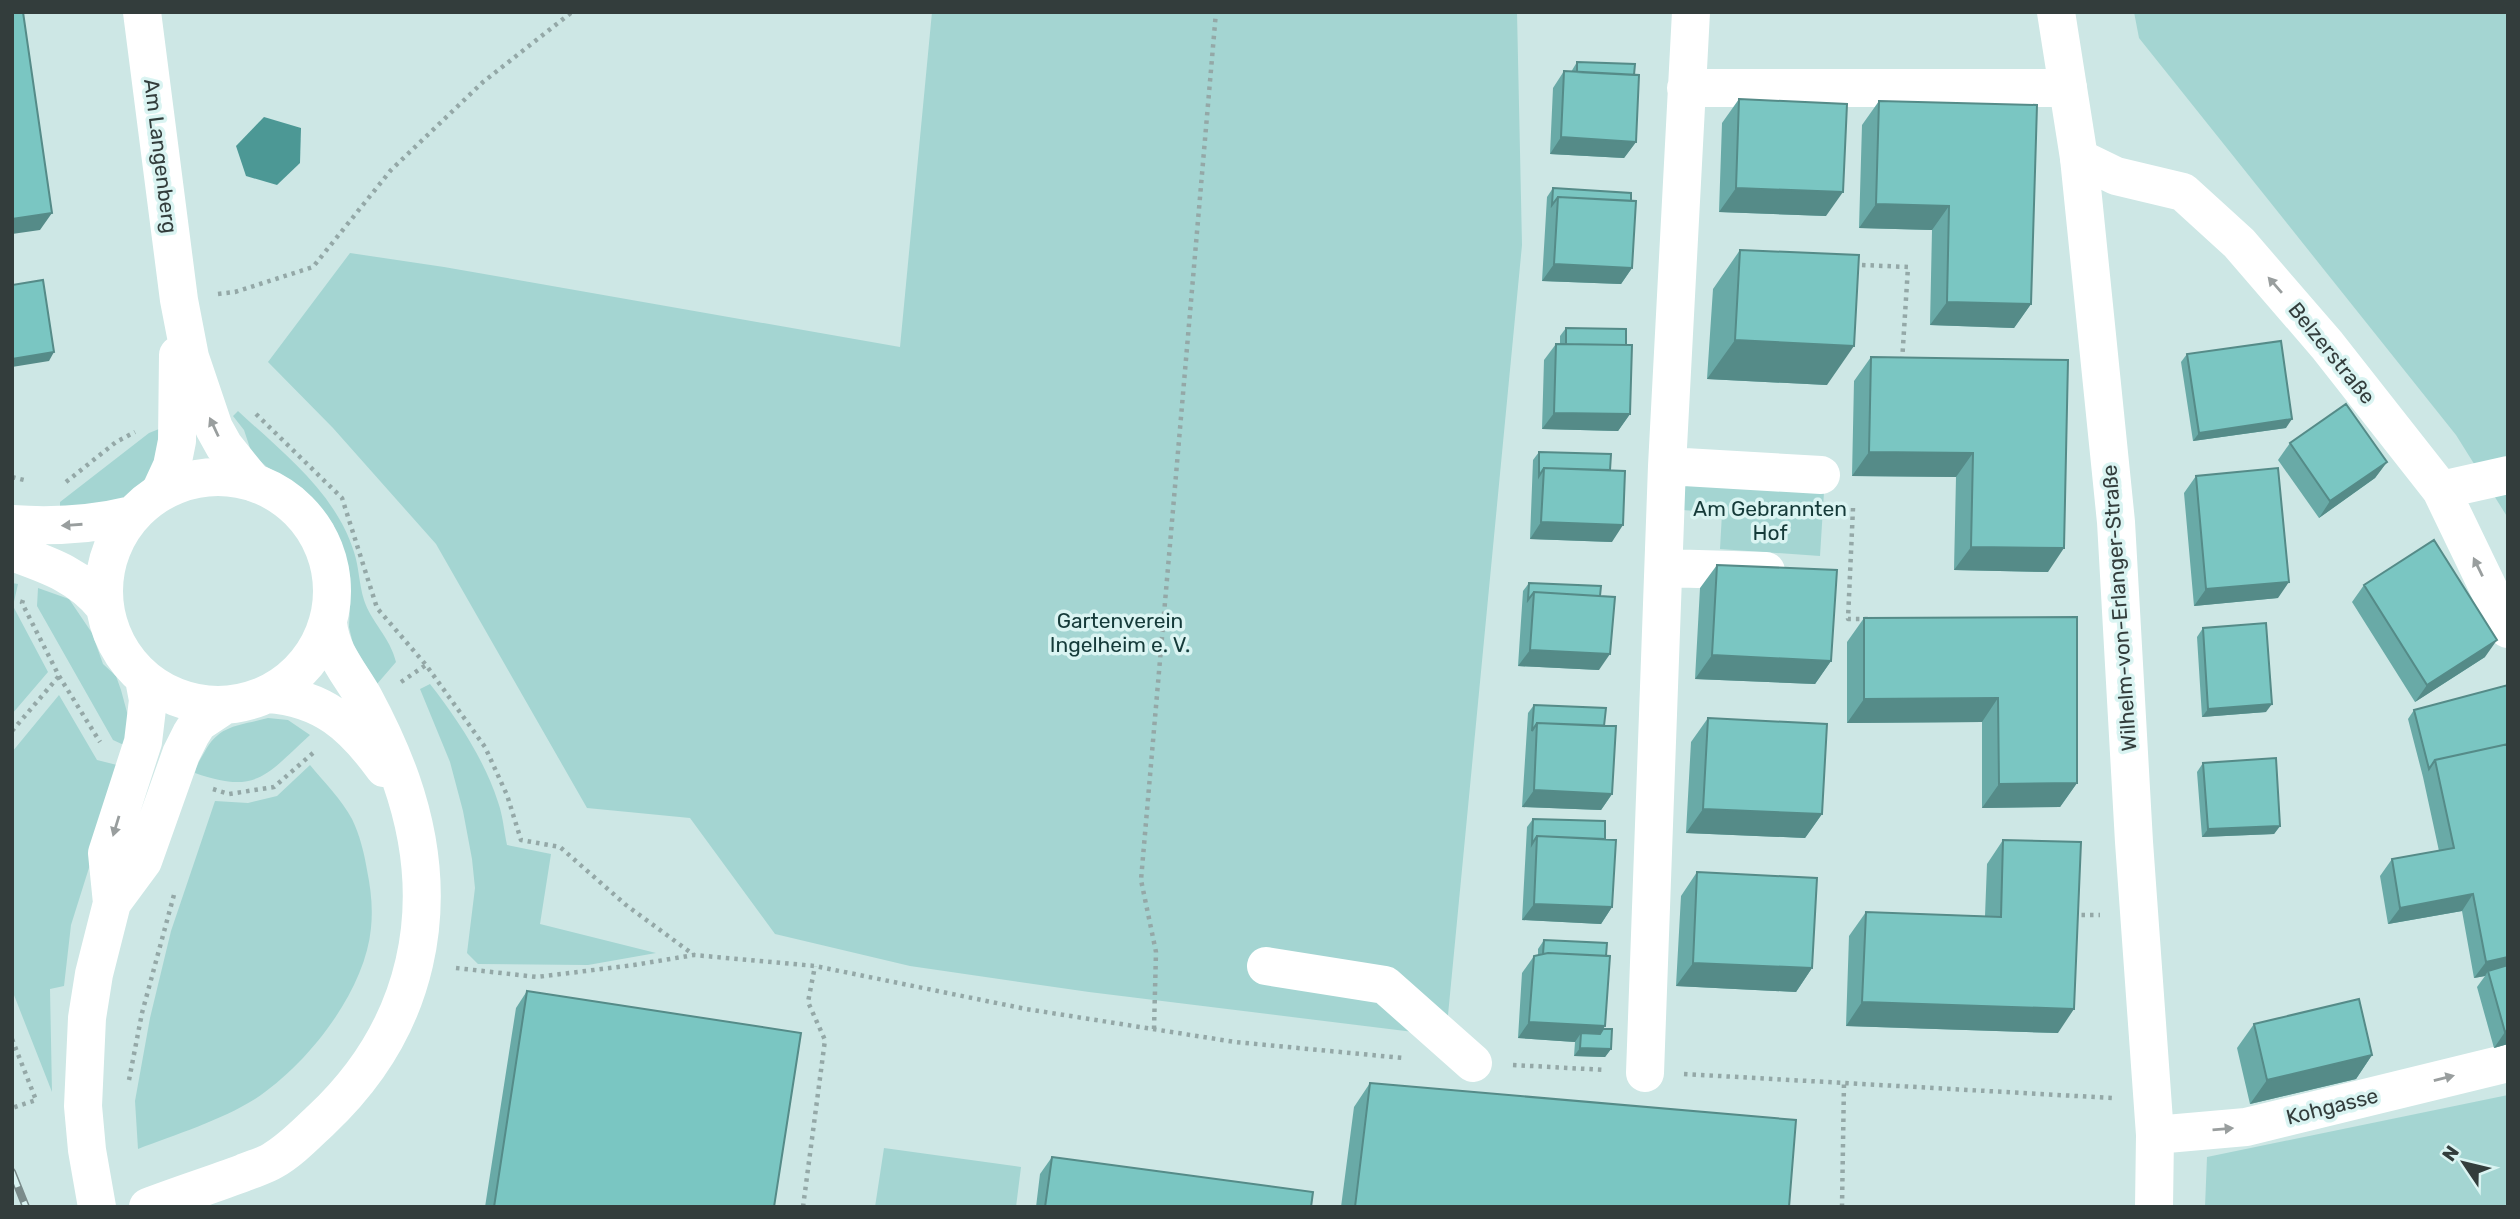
<svg xmlns="http://www.w3.org/2000/svg" width="2520" height="1219" viewBox="0 0 2520 1219" font-family="Rubik,sans-serif">
  <rect width="100%" height="100%" fill="#cde7e5"/>
  <path fill="#a4d5d2" d="M932,12H1517L1522,245L1446,1036L1089,992L910,966L775,934L690,818L587,808L436,544L333,428L268,362L350,253L444,267L900,347Z
    M2134,12H2508V518L2456,435L2139,38Z
    M238,411C281,451 336,493 354,552C359,567 359,584 364,600C371,622 390,637 396,662L377,684L353,644L349,627L351,585L349,569L333,524L314,500L293,482L267,467L252,454L244,430L233,416Z
    M159,429L160,454L150,475L138,492L118,504L60,513V502L149,433Z
    M1684,483L1824,492L1820,556L1720,549L1722,513L1682,510Z
    M12,583L18,584L13,606L48,672L12,714Z
    M38,588L69,599L92,633L103,664L116,676L121,690L128,716L126,746L113,740L37,606Z
    M430,684C457,718 485,761 498,802C503,816 504,831 507,845L551,854L540,924L656,953L588,965L478,964L467,953L475,888L472,859L463,811L450,762L420,689Z
    M59,695L97,760L121,766L71,925L64,986L50,989L52,1092L12,990V752Z
    M268,718L288,720L310,735C266,775 257,795 195,773C196,766 200,760 204,753C219,724 239,726 268,718Z
    M310,765C324,782 342,800 352,819C360,836 364,852 367,870C371,890 373,908 371,928C365,992 307,1065 255,1099C222,1120 174,1135 138,1149L135,1101L150,1018L171,931L215,801L248,803L277,796Z
    M2508,1095V1207H2205L2207,1157Z
    M884,1148L1021,1167L1016,1207H875Z"/>
  <path fill="#4c9895" d="M264,117L301,128L300,163L277,185L246,176L236,146Z"/>
  <g fill="none" stroke-linecap="round" stroke-linejoin="round">
    <path stroke="#94a8a7" stroke-width="4.5" stroke-dasharray="3.5 5" stroke-linecap="butt" d="M1862,265L1908,267L1902,362
      M218,294L235,292L313,267L391,170L483,82L572,12
      M256,414L342,498L377,608L426,665L485,747L507,795L521,840L560,847L626,905L694,955
      M12,477L24,480
      M66,482L116,442L135,432
      M1853,508L1848,619H1869
      M23,600L22,603L59,676L100,742
      M401,682L426,665
      M12,731L59,676
      M213,789L229,794L274,787L313,753
      M2073,915H2100
      M456,968L537,977L634,965L694,955L815,966L1026,1009L1235,1042L1403,1058
      M1154,1029L1156,952L1141,880L1216,12
      M12,1039L36,1100L12,1108
      M1513,1065L1606,1070
      M1684,1074L2112,1098
      M129,1080L142,1013L175,891
      M803,1207L825,1040L808,1002L815,966
      M1842,1207L1844,1082"/>
    <path stroke="#fff" stroke-width="38" d="M142,12L179,300L190,357L214,428L224,446L253,482
      M1686,88H2068
      M2079,158L2116,176L2183,192L2239,243L2327,345L2441,490L2508,629
      M1667,466L1821,475
      M2441,490L2508,475
      M160,492L172,466L177,441L178,355
      M1664,568L1766,571
      M1266,966L1385,985L1473,1063
      M1645,1073L1667,466L1691,12
      M2155,1135L2246,1127L2508,1063"/>
    <path stroke="#fff" stroke-width="38" d="M2056,12L2079,158L2116,522L2134,842L2155,1135L2154,1207
      M104 591a114 114 0 1 1 228 0a114 114 0 1 1-228 0Z
      M12,524C54,527 91,525 132,515
      M12,552C48,565 79,575 104,606
      M268,694C323,698 353,725 384,768
      M112,903L143,861L181,754L191,734L198,723L225,705
      M97,1207L87,1150L83,1106L87,1018L94,974L112,903L107,853L143,742L148,700L144,679
      M148,1207C179,1195 211,1185 243,1173C252,1169 264,1166 272,1161C290,1151 306,1134 321,1120C419,1028 445,906 401,780C391,752 378,724 364,698C349,672 331,653 328,623"/>
    <g stroke="#7a8b8a" stroke-width="8">
      <path id="rail" d="M12,1172L26,1207"/>
    </g>
    <use href="#rail" stroke="#daf4f2" stroke-width="5" stroke-dasharray="16" stroke-linecap="butt"/>
  </g>
  <path fill="#69aaa7" d="M1577,62L1634,75L1636,142L1624,158L1550,154L1553,88L1564,71L1571,72Z
    M1739,99L1826,216L1719,212L1722,123Z
    M1879,101L2031,304L2014,328L1930,325L1932,230L1859,228L1862,125Z
    M1553,188L1631,201L1632,268L1621,284L1542,281L1547,197Z
    M1740,250L1827,385L1707,379L1713,289Z
    M1566,328L1626,345L1630,414L1618,431L1542,429L1544,360L1556,344H1560V336Z
    M2187,354L2286,428L2193,441L2181,362Z
    M1871,357L2068,360L2048,572L1954,570L1956,477L1852,476L1854,381Z
    M2290,443L2387,462L2375,478L2319,518L2278,460Z
    M1539,452L1610,470L1612,542L1530,539L1533,460Z
    M2196,476L2278,598L2194,606L2184,493Z
    M1717,565L1831,661L1815,684L1695,679L1700,588Z
    M1529,583L1599,670L1518,666L1523,591Z
    M2364,585L2485,657L2415,702L2352,602Z
    M2077,617V783L2060,807L1982,808V722L1847,723V642L1864,618Z
    M2203,628L2266,712L2202,717L2197,637Z
    M2508,685V1044L2494,1048L2477,987L2485,976L2474,978L2462,911L2388,924L2380,876L2392,859L2439,851L2423,777L2408,719L2414,710Z
    M1534,705L1604,726L1612,794L1601,810L1522,807L1528,713Z
    M1708,718L1822,814L1805,838L1686,833L1691,742Z
    M2203,763L2280,826L2274,834L2202,837L2197,772Z
    M1533,819L1605,839L1612,907L1601,924L1522,920L1527,827Z
    M2003,840L2058,1033L1846,1026L1849,936L1866,912L1985,916L1987,864Z
    M1697,872L1812,968L1796,992L1676,986L1681,896Z
    M1544,940L1605,1026L1603,1029L1611,1049L1605,1057L1574,1056L1575,1042L1518,1038L1522,973L1534,956L1538,955V949Z
    M527,991L774,1207H485L516,1008Z
    M2254,1024L2372,1055L2356,1079L2250,1104L2237,1048Z
    M1370,1083L1789,1207H1341L1354,1107Z
    M1052,1157L1311,1207H1036L1040,1174Z"/>
  <path fill="#558b88" d="M1561,137L1636,142L1624,158L1550,154Z
    M1736,188L1843,192L1826,216L1719,212Z
    M1876,204L1949,206L1932,230L1859,228Z
    M52,213L40,230L12,234V219Z
    M1554,264L1632,268L1621,284L1542,281Z
    M1947,302L2031,304L2014,328L1930,325Z
    M1735,340L1854,346L1827,385L1707,379Z
    M54,352L49,361L12,367V359Z
    M1554,413L1630,414L1618,431L1542,429Z
    M2292,419L2286,428L2193,441L2199,433Z
    M1869,452L1973,453L1956,477L1852,476Z
    M2387,462L2375,478L2319,518L2330,501Z
    M1541,522L1623,525L1612,542L1530,539Z
    M1971,547L2064,548L2048,572L1954,570Z
    M2289,582L2278,598L2194,606L2206,589Z
    M2497,640L2485,657L2415,702L2427,685Z
    M1530,650L1610,654L1599,670L1518,666Z
    M1712,655L1831,661L1815,684L1695,679Z
    M1998,698L1982,722L1847,723L1864,699Z
    M2272,704L2266,712L2202,717L2208,709Z
    M2077,783L2060,807L1982,808L1999,784Z
    M1534,790L1612,794L1601,810L1522,807Z
    M1703,809L1822,814L1805,838L1686,833Z
    M2280,826L2274,834L2202,837L2208,829Z
    M2473,894L2462,911L2388,924L2400,908Z
    M1534,904L1612,907L1601,924L1522,920Z
    M2508,957V971H2488L2485,976L2474,978L2486,962Z
    M1693,963L1812,968L1796,992L1676,986Z
    M1862,1002L2074,1009L2058,1033L1846,1026Z
    M1529,1022L1605,1026L1594,1043L1581,1033L1575,1042L1518,1038Z
    M2508,1031V1044L2494,1048L2505,1032Z
    M1580,1048L1611,1049L1605,1057L1574,1056Z
    M2372,1055L2356,1079L2250,1104L2267,1080Z"/>
  <path fill="#7ac6c2" stroke="#558b88" stroke-width="2" d="M12,12H23L52,213L12,219Z
    M1577,62L1635,64L1634,75L1577,72Z
    M1564,71L1639,75L1636,142L1561,137Z
    M1739,99L1847,104L1843,192L1736,188Z
    M1879,101L2037,105L2031,304L1947,302L1949,206L1876,204Z
    M1553,188L1631,193V201L1558,197L1552,205Z
    M1558,197L1636,201L1632,268L1554,264Z
    M1740,250L1859,255L1854,346L1735,340Z
    M43,280L54,352L12,359V285Z
    M1566,328L1626,329V345L1566,344Z
    M2281,341L2292,419L2199,433L2187,354Z
    M1556,344L1632,345L1630,414L1554,413Z
    M1871,357L2068,360L2064,548L1971,547L1973,453L1869,452Z
    M2346,404L2387,462L2330,501L2290,443Z
    M1539,452L1611,454L1610,470L1544,468L1539,476Z
    M1544,468L1625,471L1623,525L1541,522Z
    M2278,468L2289,582L2206,589L2196,476Z
    M2434,540L2497,640L2427,685L2364,585Z
    M1717,565L1837,570L1831,661L1712,655Z
    M1529,583L1601,586L1600,596L1534,592L1528,600Z
    M1534,592L1615,597L1610,654L1530,650Z
    M2077,617V783L1999,784L1998,698L1864,699V618Z
    M2266,623L2272,704L2208,709L2203,628Z
    M2508,685V744L2435,760L2429,769L2414,710Z
    M1534,705L1606,708L1604,726L1537,723L1532,731Z
    M1708,718L1827,724L1822,814L1703,809Z
    M1537,723L1616,726L1612,794L1534,790Z
    M2508,744V957L2486,962L2473,894L2400,908L2392,859L2454,848L2435,760Z
    M2276,758L2280,826L2208,829L2203,763Z
    M1533,819L1605,821V839L1537,836L1532,844Z
    M1537,836L1616,840L1612,907L1534,904Z
    M2003,840L2081,842L2074,1009L1862,1002L1866,912L2001,917Z
    M1697,872L1817,878L1812,968L1693,963Z
    M1544,940L1607,943L1606,956L1548,953L1543,954Z
    M1548,953L1610,956L1605,1026L1529,1022L1534,956Z
    M2508,965V1031L2505,1032L2488,971Z
    M527,991L801,1033L774,1207H494Z
    M2359,999L2372,1055L2267,1080L2254,1024Z
    M1603,1029H1612L1611,1049L1580,1048L1581,1033L1600,1034Z
    M1370,1083L1796,1120L1789,1207H1355Z
    M1052,1157L1313,1192L1311,1207H1045Z"/>
  <defs><path id="oneway-solid" d="M-6-.8H1V-3.2L6.5 0L1 3.2V.8H-6Z" transform="scale(1.75)"/></defs>
  <g fill="#999e9e">
    <use href="#oneway-solid" transform="translate(2275 285) rotate(-131)"/>
    <use href="#oneway-solid" transform="translate(214 427) rotate(-115)"/>
    <use href="#oneway-solid" transform="translate(72 525) rotate(176)"/>
    <use href="#oneway-solid" transform="translate(2478 567) rotate(-116)"/>
    <use href="#oneway-solid" transform="translate(116 826) rotate(107)"/>
    <use href="#oneway-solid" transform="translate(2444 1078) rotate(-14)"/>
    <use href="#oneway-solid" transform="translate(2223 1129) rotate(-5)"/>
  </g>
  <g text-anchor="middle" dominant-baseline="central" stroke-width="7" stroke-linejoin="round" paint-order="stroke">
    <g font-size="21" fill="#333d3c" stroke="#daf4f2">
      <text transform="translate(161 156) rotate(83)">Am Langenberg</text>
      <text transform="translate(2332 353) rotate(51)">Belzerstraße</text>
      <text transform="translate(2119 608) rotate(-94)">Wilhelm-von-Erlanger-Straße</text>
      <text transform="translate(2332 1106) rotate(-14)">Kohgasse</text>
    </g>
    <g font-size="21" fill="#153a39" stroke="#daf4f2">
      <text x="1770" y="508">Am Gebrannten<tspan x="1770" dy="24">Hof</tspan></text>
      <text x="1120" y="620">Gartenverein<tspan x="1120" dy="24">Ingelheim e. V.</tspan></text>
    </g>
  </g>
  <rect width="2520" height="1219" fill="none" stroke="#333d3c" stroke-width="28"/>
  <g transform="translate(2464 1163) rotate(305)" stroke="#daf4f2" stroke-width="5" paint-order="stroke">
  <path d="M0-5L12 26L0 18L-12 26Z" fill="#333d3c"/>
  <text y="-10" font-size="19" font-weight="bold" text-anchor="middle" fill="#333d3c">N</text>
  </g>
</svg>
